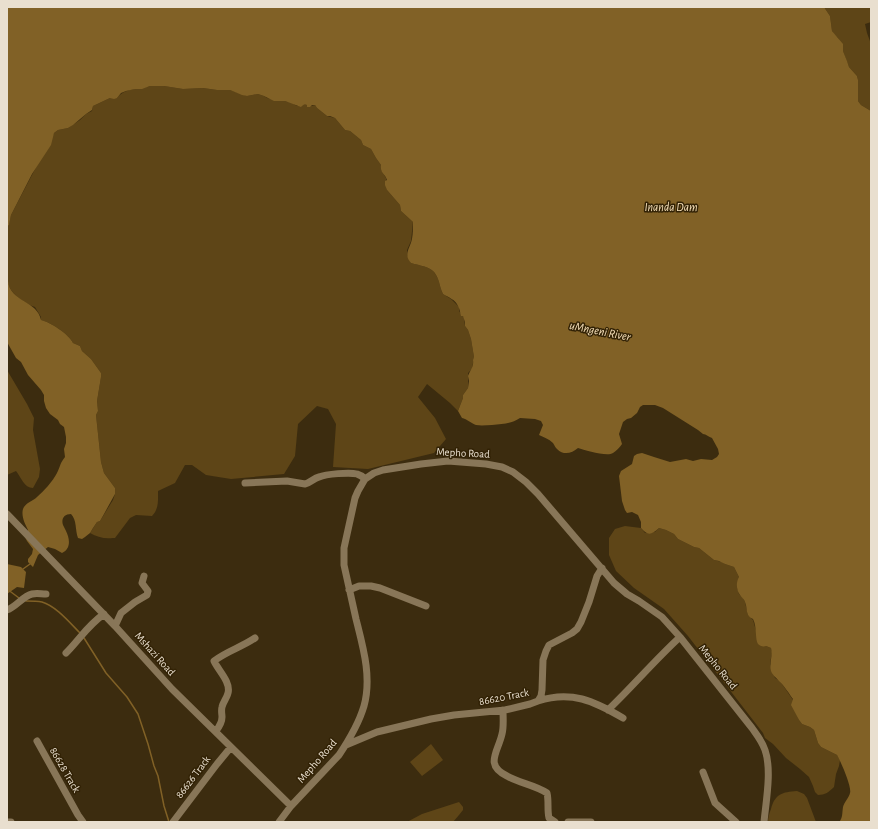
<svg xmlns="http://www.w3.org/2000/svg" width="878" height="829" viewBox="0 0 878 829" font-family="'Alegreya Sans',sans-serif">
  <rect width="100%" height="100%" fill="#3c2c0f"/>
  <path fill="#5e4517" d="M824,7H871V22L865,24L867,33L871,44V111L861,105L858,101V80L857,76L849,67L838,38L834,34L832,31L830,16Z
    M150,86H164L183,89L203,88L217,90H230L247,96L258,94L264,96L267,98L280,101H285L292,103L297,106L307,104V107L315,105L317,108L327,116L335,118L345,130L350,131L361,140L363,145L371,149L376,158L381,165V170L386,178L387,190L400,205L401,211L413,222L411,241L407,250V255L411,263C424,267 435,266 439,282C440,286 441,290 443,294L451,299L459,307V311L464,317L465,326L468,330L471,339L474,357L472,369L468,373V388L463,395V398L458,411L450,403L427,384L418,397L435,418L446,439L434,453L368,469L333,467L336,424L328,409L317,406L298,424L295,456L284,474L231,479L206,475L192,465H185L175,483L158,491C158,500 159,509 152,516L136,515L130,518L115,538H113C104,539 97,537 90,533L97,522L100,521L113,500L115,494V488L104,473L101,462L96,415L98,411L97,401L101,377V373L91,359L82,351L80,346L73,343C69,334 50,322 41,320V317L35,307C26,304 16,297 11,290C9,287 8,283 7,281V226L9,224L11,215L54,133L58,130L68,128L80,120L86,114L92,111L93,106L110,98H117C126,87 138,90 150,86Z
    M7,370L27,404L34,418L33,430L40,469L39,477L33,488C24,488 21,477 16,471L7,475Z
    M625,526L641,528L645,533L655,532L659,528L666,530L674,534L678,539L694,547L699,548L714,560L722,562L725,564L734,567L739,577L737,588L739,594L743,598L745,602L748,615L753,620L757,634L766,646L771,648L772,652L770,664L775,678L780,681L793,700L792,705L799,720L802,724L810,727L814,730L818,743L821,747L837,755L840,760L839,766L836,774L834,787C829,792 825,795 818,795L815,792L813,786L809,777L800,769L786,758L773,744L765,738L763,733L688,636L664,609L634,588L616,571L609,555V538L615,529Z
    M431,744L443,760L422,776L410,762Z
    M797,791L804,794L807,798L816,822H768C768,818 769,814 771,809C775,794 782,792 797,791Z
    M459,802L463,807V810L459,815L453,822H407L422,814Z"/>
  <path fill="#816126" d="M7,7H824L830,16L832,31L843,44V51L847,61L849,67L857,76L858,80V101L861,105L871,111V822H839C843,818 842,813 843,807C844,802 849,798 850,793C852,787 841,762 837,755L821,747L818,743L814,730L810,727L802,724L799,720L791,705L793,699C790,695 783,684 779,681C776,677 773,676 771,671C769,663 773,656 771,648L766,646C763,647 760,646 758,644C755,640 757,626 753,619C751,618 749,617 748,615C746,611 747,606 745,602C744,599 742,598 740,595C736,590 736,582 739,577L734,567L725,564L719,561L714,560L699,548L694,547L678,539L674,534L666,530L659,528C651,535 648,536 641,528V522L638,515L632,512L627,513L625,510L622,501L619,476L621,471L632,464L634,456L637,454L642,453L654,457L670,462L686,459L693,461L701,459L712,460L717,457L719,454L718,449L712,438C709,437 706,434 703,434L698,430L663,408L655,405H643L640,407L637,413L631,418L627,419L623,422L619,434L622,444C620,447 616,451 613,453C607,457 585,450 578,448C572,453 564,456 557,449C555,447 555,446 553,443C549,439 543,437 539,435L543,425L541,421L535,419L520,418C511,424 503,424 492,425C487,425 482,426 476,425C471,423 467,419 462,418L458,411L463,398V395L468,388L469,381L468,376C470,370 474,367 473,360L474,357L471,339L468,330L465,326V322L463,316H461C460,313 460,309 458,306C456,300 448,297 443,294C441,290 440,286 439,282C435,266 424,267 411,263C403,254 410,249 412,239C413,233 413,228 413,222L401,211L400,205L387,190L385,185V181L387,180C385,173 380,174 381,165L376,158L371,149L363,145L361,140L350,131L345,130L335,118L330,116H327L317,108L315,105H312L310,107H307V105C304,104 303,105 301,107L285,101H274L264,96L258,94L247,96L242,95L230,90H217L203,88L183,89L164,86H150L142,89H135L126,91L121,93L117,98L114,99L110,98L93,106L92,110L86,114L73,125L68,128L58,130L54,133L51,145L32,174L11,215L9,225L7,226Z
    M7,281H8C10,302 38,301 41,320C50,322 69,334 73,343L80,346L82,351L91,359L101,373V377L97,401L98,411L96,415L101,462L104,473L115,488V494L104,514L100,521L97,522L93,528L90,533L85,537L82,539L78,538C75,530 77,520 71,514C64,514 61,519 63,525C64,527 65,529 66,531C70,539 71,549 62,553L55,549L48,547L38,555L33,567L28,562V559L32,554L33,549L27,541L25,537L28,530C25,524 21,516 23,509C25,503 33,501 37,497C43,492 53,481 57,473C60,467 60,463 65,457L64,449L66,443V437L64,427L60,424L58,420L50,414L46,408L44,401V395L41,390L28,375L21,362L16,358L7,342Z
    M7,564L21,567L26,572L24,588L17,587L7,594Z"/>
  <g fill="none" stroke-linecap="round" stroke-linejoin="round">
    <path stroke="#816126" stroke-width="1.5" d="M23,569L30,564
      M7,589L19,598
      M26,601C31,601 37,601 42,602C56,606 70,623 80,633
      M84,638L106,673L127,697L138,714L148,744L154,766L158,776L164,806L169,822"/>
    <path stroke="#887658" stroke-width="7" d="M245,483L287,481L305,484C310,483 314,478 319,477C326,474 350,472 357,474C361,475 363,477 365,479
      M7,514L115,626L172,689L291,806
      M349,590L359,586H371L380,588L426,606
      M7,610C16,607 23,596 32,594C37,593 41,594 46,594
      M115,626L121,613L135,602L147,595L148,591L142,583L144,576
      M66,653C79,640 88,625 104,614
      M538,701C571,690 594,701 623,718
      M503,710C503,718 504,727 502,734C498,752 484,765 507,776C519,783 535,785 547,793C549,801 547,810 549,818L555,822
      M608,710C633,686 655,660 680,637
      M216,731C219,727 222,723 222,717C222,714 221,711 222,707C223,702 227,698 228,693C231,682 218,670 214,661C227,651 242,647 255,638
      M37,741L78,815L83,822
      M346,745L377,732L431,719L454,715L505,710L530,704L538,701L541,696L542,690L543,660L546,651L549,645L572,633L577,629L581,622L589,602L597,576L602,568
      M703,772L715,803L736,822
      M8,822H11
      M173,822L217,764L231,747
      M279,822L291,806L339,755C349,740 359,723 364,706C372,677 363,647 356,619C352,601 348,583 344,565V548L355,498L358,491L365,479L374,473L383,470L421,464L448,461L486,464L502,467L513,472L526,482L538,494L614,583L627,594L639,601L662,617L680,637L752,728C757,735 762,741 765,750C772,770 766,801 764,822
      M568,822H591"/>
  </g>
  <g text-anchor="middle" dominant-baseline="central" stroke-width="3" stroke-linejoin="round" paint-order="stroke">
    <g font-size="11" fill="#e9dfcf" stroke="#322205">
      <text transform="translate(463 453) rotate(3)">Mepho Road</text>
      <text transform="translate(155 654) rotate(48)">Mshazi Road</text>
      <text transform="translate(718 667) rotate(51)">Mepho Road</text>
      <text transform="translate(504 697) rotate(-11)">86620 Track</text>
      <text transform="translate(317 761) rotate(-49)">Mepho Road</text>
      <text transform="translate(65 770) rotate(60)">86628 Track</text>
      <text transform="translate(193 777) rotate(-53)">86626 Track</text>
    </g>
    <g font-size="12" font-style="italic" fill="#f6e0ba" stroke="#322205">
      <text x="671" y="207">Inanda Dam</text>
      <text transform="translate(600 331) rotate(11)">uMngeni River</text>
    </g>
  </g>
  <rect width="878" height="829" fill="none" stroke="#e9dfcf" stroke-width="16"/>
</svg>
